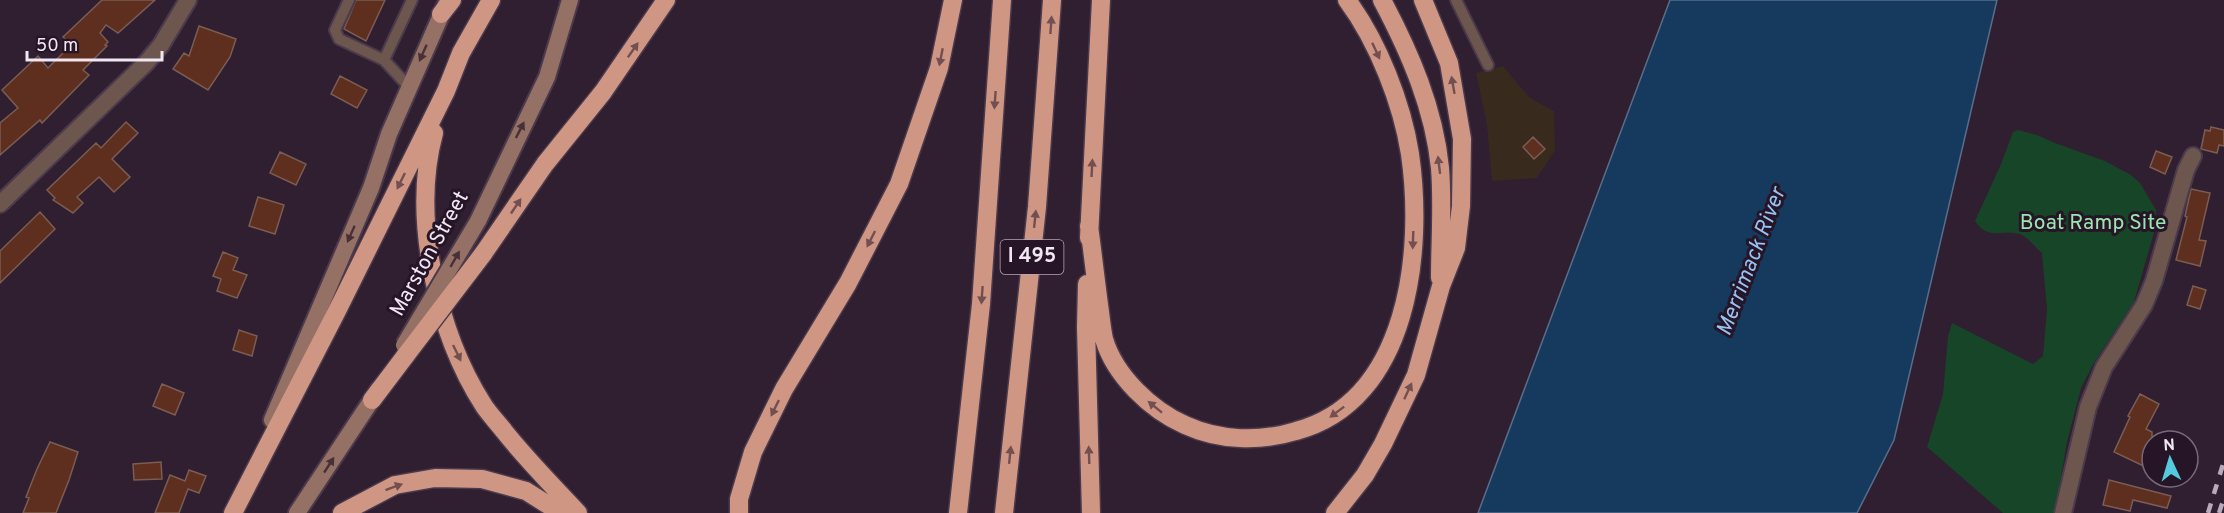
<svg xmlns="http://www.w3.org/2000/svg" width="2224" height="513" viewBox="0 0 2224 513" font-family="Overpass,sans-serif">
  <rect width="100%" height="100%" fill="#301e31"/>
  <path fill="#392a1e" d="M1503,66L1530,98L1554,111L1555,150L1537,178L1492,181L1487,125L1476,73Z"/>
  <path fill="#174527" d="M2018,130L2037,135L2055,143L2105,161L2131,175L2140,183L2156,210L2155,229L2134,302L2094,363L2081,388L2067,442L2055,513H2003L1927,447L1943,394L1948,336L1952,323L2033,364L2043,356L2047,309L2042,253C2034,247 2029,237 2019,234C2000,229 1989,241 1975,221L2001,164L2013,132Z"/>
  <path fill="#163a5d" stroke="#586e8a" stroke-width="1.5" d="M1670,0H1997L1894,440L1857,513H1478Z"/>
  <path fill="#5e2e1e" stroke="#7a5d53" stroke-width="1.5" d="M102,0H155L118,33L106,25L100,33L108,42L105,45L107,46L83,70L89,75L42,123L40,120L0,155V123L18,108L2,90L38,56L48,68L71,45L63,37Z
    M356,0H385L366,41L344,29Z
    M199,26L236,39L230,57L208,90L173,69L184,53L189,56Z
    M340,76L367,90L357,108L331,94Z
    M126,122L138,133L112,159L130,177L114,192L99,177L77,197L83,203L73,213L53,200L55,198L47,190L96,143L101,148Z
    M2211,127L2224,130V146L2219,145L2217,153L2201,149L2205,130L2210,131Z
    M1533,137L1545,149L1534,159L1523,147Z
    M2156,151L2172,157L2165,174L2150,167Z
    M280,152L306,164L296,185L270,173Z
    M2191,189L2210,193L2199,240L2206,241L2200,266L2176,260L2187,217L2185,216Z
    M258,197L284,205L275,234L249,226Z
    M40,212L55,229L0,283V251Z
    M223,252L238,258L233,270L247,275L237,298L217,291L221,279L213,276Z
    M2193,286L2206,290L2200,309L2187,305Z
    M239,330L257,336L252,356L233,350Z
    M162,384L184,393L175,415L153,406Z
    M2140,394L2159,404L2146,429L2152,432V470L2114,452L2130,417L2128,416Z
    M50,442L78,452L69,480L56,513H23L29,498L26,497L37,469Z
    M161,462L162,479L134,480L133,464Z
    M189,470L206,476L199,493L188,489L179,513H155L170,475L185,481Z
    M2109,480L2171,496L2167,508L2133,500L2130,511L2103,505Z"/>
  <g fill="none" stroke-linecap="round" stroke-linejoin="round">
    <g stroke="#4b3a4c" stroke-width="14">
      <path id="service" d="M349,0L335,30L339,39L384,60
        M1456,0L1488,65
        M409,87L384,60L412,0"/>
    </g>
    <g stroke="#4b3a4c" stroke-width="20">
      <path id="minor" d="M0,204L146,63L161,45L188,0
        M2063,513L2088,407L2104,367L2144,305L2154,281L2186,170L2193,156"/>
    </g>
    <g stroke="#4b3a4c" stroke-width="20">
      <path id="secondary" d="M478,221L547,77L570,0
        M272,420L371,188L389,134L446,4
        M297,513L379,389"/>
    </g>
    <g stroke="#4b3a4c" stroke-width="21">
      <path id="motorway" d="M1382,0C1410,53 1434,108 1440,168C1443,205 1440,242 1440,278
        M441,14L452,0
        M434,133C411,217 437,333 484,406C490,415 498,423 504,431C527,460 553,486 578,513
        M1089,226C1093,255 1096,283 1100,312C1101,320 1102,330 1104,339C1115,376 1151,410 1185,425C1220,441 1260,442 1296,431C1409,401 1424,251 1410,154C1402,103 1378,42 1347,0
        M1089,238L1101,0
        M483,254L545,164L603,92L666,0
        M1087,284L1086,327L1091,513
        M372,400L406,355
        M233,513L337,311L446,91L461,53L491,0
        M342,513L395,485L435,478L482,479L526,491L561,513
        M739,513V499L753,452L784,389L848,283L899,184L939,68L953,0
        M958,513L981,304L1002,0
        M1004,513L1037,207L1052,0
        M1335,513L1365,475L1383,444L1416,375L1441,286L1456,248L1461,206L1462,139L1449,63L1423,0"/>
    </g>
    <use href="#service" stroke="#6d564e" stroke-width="10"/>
    <use href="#minor" stroke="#6d564e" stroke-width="16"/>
    <use href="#secondary" stroke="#957064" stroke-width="16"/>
    <use href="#motorway" stroke="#d09684" stroke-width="18"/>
    <path stroke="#b8aab8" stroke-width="4.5" stroke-dasharray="10 10" stroke-linecap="butt" d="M2208,513L2224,461
      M2219,513L2224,498"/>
    <g stroke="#4b3a4c" stroke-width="20" stroke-linecap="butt">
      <path id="secondary-bridge" d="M404,345L478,221"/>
    </g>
    <g stroke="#4b3a4c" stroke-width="21" stroke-linecap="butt">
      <path id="motorway-bridge" d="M406,355L483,254"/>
    </g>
    <use href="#secondary-bridge" stroke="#957064" stroke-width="16"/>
    <use href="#motorway-bridge" stroke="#d09684" stroke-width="18"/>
  </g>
  <defs><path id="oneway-solid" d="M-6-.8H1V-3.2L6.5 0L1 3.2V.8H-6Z" transform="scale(1.5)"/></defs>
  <g fill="#724f51">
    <use href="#oneway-solid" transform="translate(1051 25) rotate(-86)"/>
    <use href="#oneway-solid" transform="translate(633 50) rotate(-55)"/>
    <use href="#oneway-solid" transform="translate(1376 51) rotate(65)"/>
    <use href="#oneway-solid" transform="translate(941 57) rotate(101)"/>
    <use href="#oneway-solid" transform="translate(1453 85) rotate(-100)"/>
    <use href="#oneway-solid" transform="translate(995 100) rotate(94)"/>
    <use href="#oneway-solid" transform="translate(1439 165) rotate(-97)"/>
    <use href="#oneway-solid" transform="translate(1092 168) rotate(-87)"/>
    <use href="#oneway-solid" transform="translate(401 181) rotate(116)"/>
    <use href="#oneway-solid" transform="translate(516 206) rotate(-56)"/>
    <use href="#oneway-solid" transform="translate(1035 219) rotate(-84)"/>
    <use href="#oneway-solid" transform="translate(871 239) rotate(117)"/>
    <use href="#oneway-solid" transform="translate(1413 240) rotate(92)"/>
    <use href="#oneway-solid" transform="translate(982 295) rotate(94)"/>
    <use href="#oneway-solid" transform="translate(457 353) rotate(64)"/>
    <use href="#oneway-solid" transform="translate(1408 391) rotate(-65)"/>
    <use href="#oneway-solid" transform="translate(1155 407) rotate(-141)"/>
    <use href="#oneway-solid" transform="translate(775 408) rotate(116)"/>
    <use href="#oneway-solid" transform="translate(1337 412) rotate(143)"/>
    <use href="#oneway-solid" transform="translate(1010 455) rotate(-84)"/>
    <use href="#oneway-solid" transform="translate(1089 455) rotate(-92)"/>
    <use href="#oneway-solid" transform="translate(394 487) rotate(-20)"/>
  </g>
  <g fill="#473039">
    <use href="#oneway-solid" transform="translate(423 53) rotate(114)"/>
    <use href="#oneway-solid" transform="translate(520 130) rotate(-63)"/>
    <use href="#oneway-solid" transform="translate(351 234) rotate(114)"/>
    <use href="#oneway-solid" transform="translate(455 259) rotate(-60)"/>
    <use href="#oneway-solid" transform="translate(329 465) rotate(-57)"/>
  </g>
  <g text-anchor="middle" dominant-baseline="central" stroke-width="6" stroke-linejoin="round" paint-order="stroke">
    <rect fill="#261527" stroke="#b5a7b5" stroke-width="1.5" x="1000.5" y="240" width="63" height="34" rx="4.5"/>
    <g font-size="20" font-weight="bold" fill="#f2e6f2">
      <text x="1032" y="257">I 495</text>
    </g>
    <g font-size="21" fill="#9ce5af" stroke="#261527">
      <text x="2093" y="223">Boat Ramp Site</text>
    </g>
    <g font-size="21" fill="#f2e6f2" stroke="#261527">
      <text transform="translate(430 254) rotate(-61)">Marston Street</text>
    </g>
    <g font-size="22" font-style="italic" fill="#96c3f3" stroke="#261527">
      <text transform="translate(1752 262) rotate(-69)">Merrimack River</text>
    </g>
  </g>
  <g transform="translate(2170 459) rotate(356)"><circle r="28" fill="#261527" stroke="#786978" stroke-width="1.5"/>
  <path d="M0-4.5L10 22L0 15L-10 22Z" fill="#55cadf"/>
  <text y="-9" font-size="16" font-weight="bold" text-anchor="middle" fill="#f2e6f2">N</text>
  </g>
  <path d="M27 51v9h135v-9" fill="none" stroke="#f2e6f2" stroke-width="3"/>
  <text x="36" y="51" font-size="18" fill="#f2e6f2" stroke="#261527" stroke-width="4.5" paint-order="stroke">50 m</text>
</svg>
